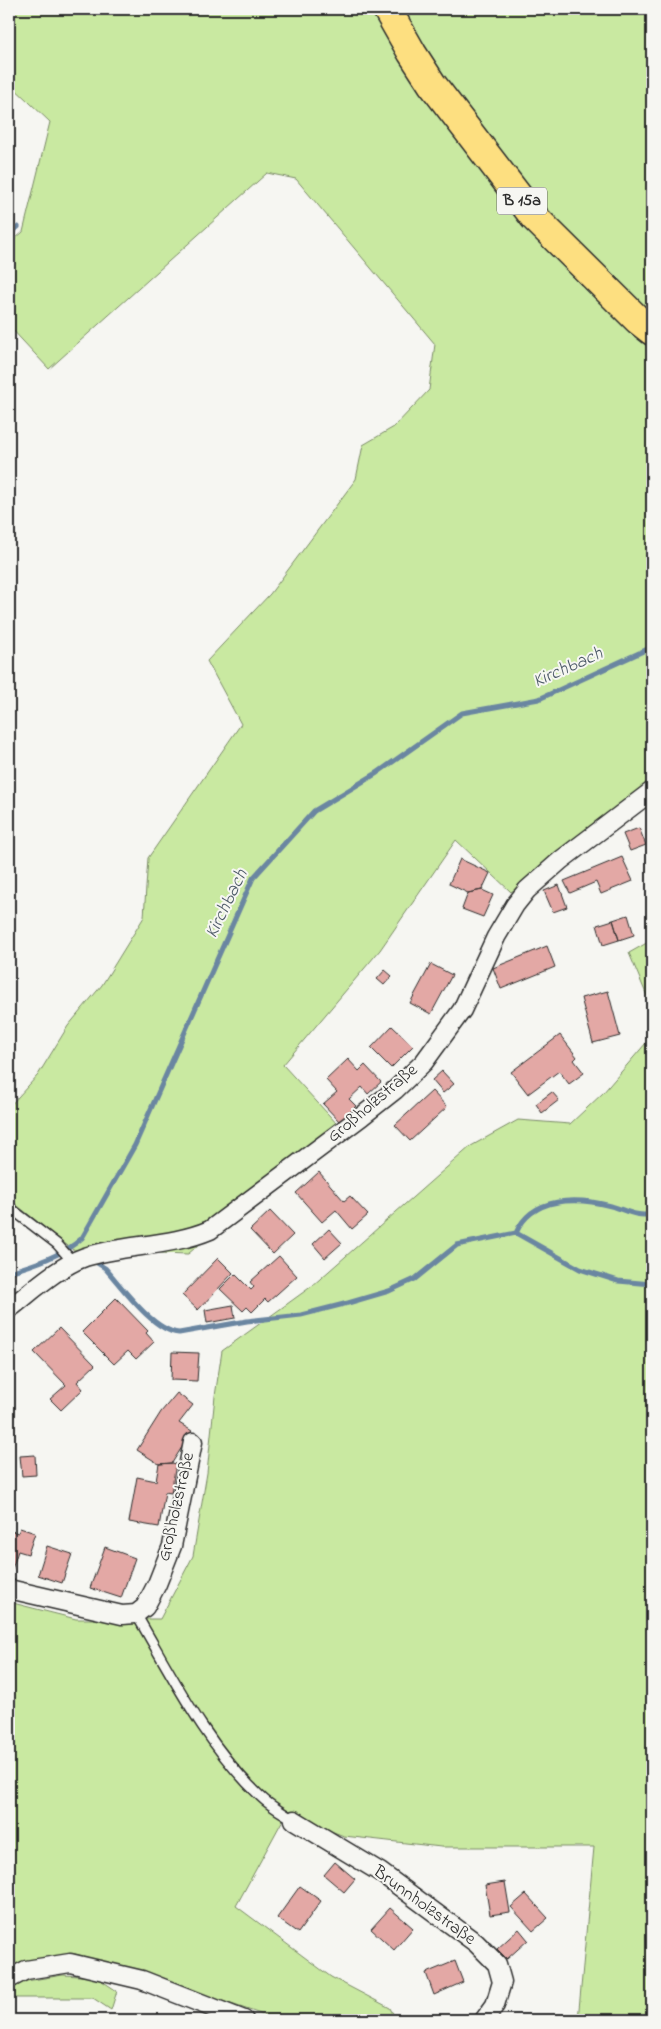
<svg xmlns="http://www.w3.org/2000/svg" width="661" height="2029" viewBox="0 0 661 2029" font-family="'Indie Flower',sans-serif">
  <rect width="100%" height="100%" fill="#f6f6f2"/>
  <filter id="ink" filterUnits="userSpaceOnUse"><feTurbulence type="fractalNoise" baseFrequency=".02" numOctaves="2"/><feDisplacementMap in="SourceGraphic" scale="10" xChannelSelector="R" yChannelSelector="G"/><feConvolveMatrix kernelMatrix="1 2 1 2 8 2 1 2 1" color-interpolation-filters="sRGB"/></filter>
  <g filter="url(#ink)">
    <path fill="#c9e9a1" stroke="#7a8a66" d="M9,9H652V806L645,798L511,892L456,840L380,950L283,1065L339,1126L188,1254L73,1250L9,1199V1107L38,1075L68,1026L102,985L144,917L148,858L241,724L207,661L270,594L356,479L363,445L394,427L429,390L435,344L296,179L267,173L49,369L9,326V244L23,232L50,122L9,83Z
      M652,940V1008L629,953Z
      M652,1036V2020H578L594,1847H441L344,1836L286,1814L236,1906L331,1977L390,2008L396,2020H278L120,1966L75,1954L29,1963L9,1972V1602L76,1619H160L193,1556L207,1473L215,1396L222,1351L312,1286L471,1146L518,1120L570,1124L603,1093Z
      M63,1975L96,1977L117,1991L111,2010L93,1998H12L9,2000V1986L20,1982Z"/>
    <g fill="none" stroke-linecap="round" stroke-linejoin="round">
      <path stroke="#6b86a1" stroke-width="5" d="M9,235L18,227
        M516,1233C532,1196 577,1197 611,1206C625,1210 638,1218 652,1214
        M97,1263L105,1268C122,1287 153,1331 179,1333L247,1321L301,1315L348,1303L389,1291L415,1279L457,1245L516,1233L580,1269L618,1281L652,1284
        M9,1272C33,1265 64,1255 82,1238L135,1145L253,878L314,811L377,773L462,713L539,699L652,647"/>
    </g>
    <path fill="#e3a8a5" stroke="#2b2b2b" d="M639,828L646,845L630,851L623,834Z
      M622,857L633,881L601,894L596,882L570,893L564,881Z
      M460,859L490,873L482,890L468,893L449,884Z
      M559,885L567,907L553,912L544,891Z
      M482,890L493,895L483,917L462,909L468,893Z
      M628,915L634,935L619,940L613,920Z
      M613,920L619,940L603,945L597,925Z
      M547,946L555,967L501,989L493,968Z
      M431,964L452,975L431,1014L410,1003Z
      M385,970L392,976L384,985L377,979Z
      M608,991L620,1036L593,1043L581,998Z
      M392,1026L413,1046L391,1068L371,1048Z
      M560,1035L577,1057L574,1060L584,1073L569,1084L559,1071L528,1094L511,1072Z
      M348,1059L359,1071L365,1065L381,1082L368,1094L362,1087L349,1099L356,1106L340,1122L323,1104L337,1092L326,1080Z
      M442,1071L454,1084L443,1093L432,1080Z
      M432,1091L447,1107L410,1141L395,1125Z
      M552,1092L559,1100L542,1113L536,1104Z
      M319,1172L344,1201L350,1196L368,1215L352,1229L336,1210L322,1222L296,1193Z
      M270,1211L293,1235L273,1254L250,1230Z
      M329,1229L342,1243L325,1258L313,1244Z
      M279,1256L297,1276L268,1302L265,1299L252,1312L247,1307L243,1311L220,1289L235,1274L251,1290L254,1287L250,1282Z
      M218,1258L233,1273L198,1310L182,1295Z
      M116,1298L148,1331L146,1333L154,1342L136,1359L128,1351L114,1364L82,1332Z
      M233,1305L235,1318L207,1323L205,1310Z
      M59,1328L95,1365L77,1382L83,1389L61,1410L50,1399L66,1385L34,1352Z
      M172,1352L199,1353L197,1381L171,1380Z
      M177,1393L193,1405L179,1423L192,1431L172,1463L159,1464L137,1450L161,1412Z
      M35,1455L36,1475L22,1476L20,1456Z
      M172,1463L176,1464L171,1493L165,1492L159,1527L129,1522L137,1477L156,1481L159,1464Z
      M20,1528L35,1533L28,1554L18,1551L12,1569L9,1568V1530L18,1533Z
      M47,1546L72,1554L62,1583L38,1575Z
      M105,1547L135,1558L121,1598L90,1588Z
      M335,1862L355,1879L344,1892L324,1875Z
      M505,1882L510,1912L490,1915L485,1885Z
      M300,1886L321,1901L298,1933L277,1918Z
      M526,1894L548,1918L533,1931L511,1907Z
      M390,1908L413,1928L394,1950L371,1929Z
      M519,1929L528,1940L507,1959L497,1949Z
      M455,1961L463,1982L434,1995L426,1973Z"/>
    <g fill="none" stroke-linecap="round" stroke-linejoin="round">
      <g stroke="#2b2b2b" stroke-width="12">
        <path id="lane" d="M9,1207L57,1244L73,1262
          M136,1614C173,1677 206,1745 260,1796C270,1806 283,1813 294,1820"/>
      </g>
      <g stroke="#2b2b2b" stroke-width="21">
        <path id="street" d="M9,1309C31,1292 59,1266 85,1257C126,1244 170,1247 210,1230L362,1116L395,1090L424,1062L462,1010L496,937L515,905L527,890L561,860L652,791
          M9,1589L122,1615L136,1614L145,1607L157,1584L172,1546L193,1442
          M294,1820L380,1872L476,1943L497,1964L502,1982L495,2005L484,2020
          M9,1979L26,1970L70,1963L142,1980L244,2020"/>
      </g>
      <g stroke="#2b2b2b" stroke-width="31">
        <path id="highway" d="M387,9L412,53L432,84L534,217L638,320L652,331"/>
      </g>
      <use href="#lane" stroke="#f6f6f2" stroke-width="9"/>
      <use href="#street" stroke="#f6f6f2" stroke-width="18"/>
      <use href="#highway" stroke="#fddf80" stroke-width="28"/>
    </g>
  </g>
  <g text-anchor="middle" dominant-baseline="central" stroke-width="4" stroke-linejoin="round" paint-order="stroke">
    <rect fill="#f6f6f2" stroke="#686867" stroke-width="1" x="497" y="187.5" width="50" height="27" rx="4"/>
    <g font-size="16" font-weight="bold" fill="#2b2b2b">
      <text x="522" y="201">B 15a</text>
    </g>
    <g font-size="18" fill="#2b2b2b" stroke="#f6f6f2">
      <text transform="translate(373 1104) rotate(-40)">Großholzstraße</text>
      <text transform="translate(177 1507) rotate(-77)">Großholzstraße</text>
      <text transform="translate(424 1906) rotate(36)">Brunnholzstraße</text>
    </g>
    <g font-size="19" font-style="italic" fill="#4b5866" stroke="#f6f6f2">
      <text transform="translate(568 668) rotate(-24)">Kirchbach</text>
      <text transform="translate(227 904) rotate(-64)">Kirchbach</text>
    </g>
  </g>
  <rect width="661" height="2029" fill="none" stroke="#f6f6f2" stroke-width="30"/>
  <rect x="15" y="15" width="631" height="1999" fill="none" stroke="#2b2b2b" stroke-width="2" filter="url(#ink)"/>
</svg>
